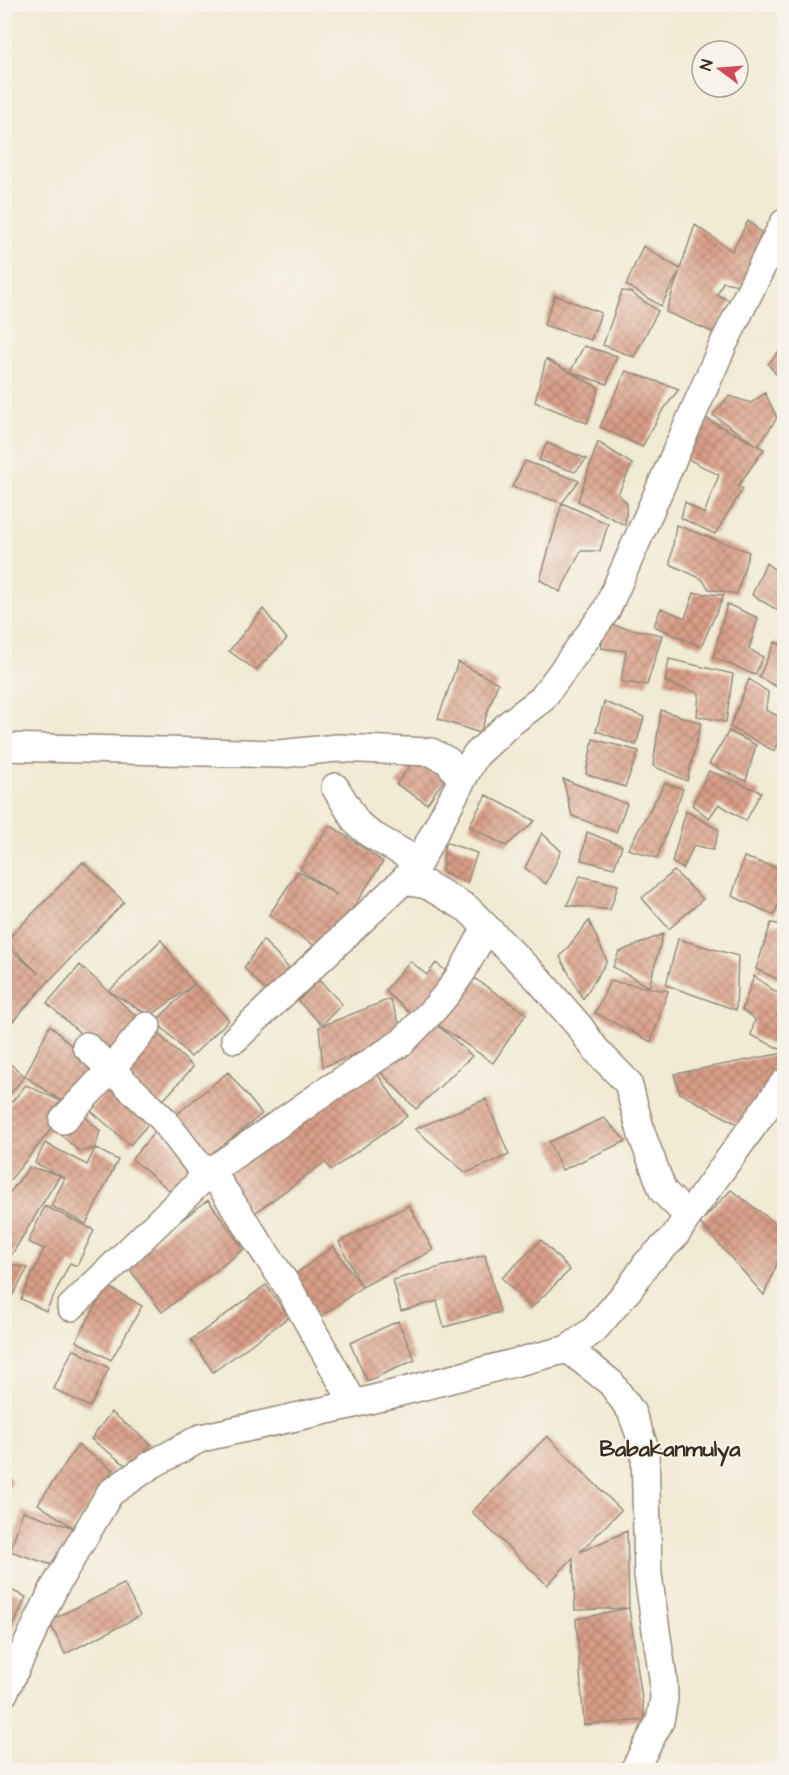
<svg xmlns="http://www.w3.org/2000/svg" width="789" height="1775" viewBox="0 0 789 1775" font-family="'Architects Daughter',sans-serif">
  <defs>
    <pattern id="building-cross-hatch" width="8" height="8" patternUnits="userSpaceOnUse" patternTransform="scale(1.5)"><rect width="8" height="8" fill="#d99d87"/><path d="M0 0l8 8M0 8l8-8" fill="none" stroke="#b1806e"/></pattern>
  </defs>
  <rect width="100%" height="100%" fill="#f7f3e8"/>
  <filter id="ink" filterUnits="userSpaceOnUse"><feTurbulence type="fractalNoise" baseFrequency=".0167" numOctaves="2"/><feDisplacementMap in="SourceGraphic" scale="12" xChannelSelector="R" yChannelSelector="G"/><feConvolveMatrix kernelMatrix="1 2 1 2 8 2 1 2 1" color-interpolation-filters="sRGB"/></filter>
  <filter id="wash" filterUnits="userSpaceOnUse"><feTurbulence type="fractalNoise" baseFrequency=".008" numOctaves="4" result="noise"/><feDisplacementMap in="SourceGraphic" scale="24" xChannelSelector="R" yChannelSelector="G"/><feGaussianBlur stdDeviation="1.35" result="paint"/><feColorMatrix in="noise" values="0 0 0 0 0 0 0 0 0 0 0 0 0 0 0 0 0 1.4 0 .05"/><feComposite in="paint" operator="in"/></filter>
  <g filter="url(#wash)">
    <rect width="100%" height="100%" fill="#f1ead4"/>
    <g id="blocks">
      <path fill="url(#building-cross-hatch)" d="M748,221L761,232L745,286L723,282L717,295L731,301L715,333L666,312L679,272L661,306L626,285L643,246L680,269L695,225L732,251Z
        M622,291L630,292L658,311L634,357L603,345Z
        M555,295L601,313L591,340L544,325Z
        M584,346L617,356L607,384L570,372Z
        M784,346V384L768,364Z
        M546,359L599,388L587,423L535,402Z
        M626,371L679,389L661,413L642,447L600,427Z
        M765,393L777,418L758,446L713,415L729,396L751,403Z
        M705,418L764,449L738,486L743,489L715,534L681,518L685,502L704,514L719,475L684,457Z
        M598,442L632,464L618,494L627,503L625,525L578,501Z
        M547,443L587,459L575,472L539,460Z
        M525,461L579,481L562,503L512,487Z
        M562,503L608,524L600,551H581L560,592L540,580Z
        M676,525L749,552L737,594L709,589L702,579L670,564Z
        M766,563L784,577V614L752,595Z
        M694,593L724,595L701,647L654,626L661,608L685,618Z
        M727,604L758,618L749,649L763,657L755,675L713,657Z
        M263,609L287,639L256,670L229,651Z
        M606,624L662,635L647,685L621,682L626,651L601,648Z
        M775,642L784,646V691L759,677Z
        M669,659L733,674L726,722L697,716L699,693L665,682Z
        M458,662L498,683L480,733L438,719Z
        M749,679L768,692L766,710L784,719V728L774,751L730,727Z
        M604,702L644,717L636,745L596,731Z
        M661,710L701,723L687,781L653,766Z
        M729,731L756,745L746,781L709,764Z
        M593,739L639,751L625,787L586,774Z
        M421,752L453,767L427,804L396,784Z
        M709,771L761,792L746,821L719,804L709,818L692,805Z
        M563,779L627,804L616,832L572,816Z
        M665,783L683,789L657,858L628,849Z
        M486,795L535,821L506,846L469,826Z
        M686,811L719,830L713,850L694,845L683,869L672,862Z
        M330,825L383,862L324,952L269,915L298,871L337,895L300,869Z
        M587,832L622,846L614,868L581,860Z
        M542,833L561,851L546,884L525,868Z
        M445,842L477,853L467,883L442,871Z
        M744,857L784,870V891L774,915L732,896Z
        M83,862L124,902L48,982L4,1031V944L39,974L6,941Z
        M674,871L703,899L669,929L642,898Z
        M580,876L618,885L610,910L567,905Z
        M589,921L607,961L583,999L560,957Z
        M771,923L784,925V982L756,969Z
        M663,934L649,987L613,967L619,952Z
        M678,939L738,956L736,1010L666,985Z
        M161,940L194,984L150,1016L109,991Z
        M263,940L296,976L272,998L244,968Z
        M410,961L427,975L436,963L452,976L417,1019L385,991Z
        M80,965L147,1026L113,1063L47,1003Z
        M467,973L526,1014L493,1063L434,1022Z
        M754,976L784,998L777,1016L784,1019V1051L751,1035L755,1019L742,1010Z
        M319,980L342,1004L322,1025L298,1001Z
        M610,981L668,991L651,1042L595,1013Z
        M194,984L229,1020L191,1057L156,1021Z
        M390,999L404,1035L323,1067L319,1027Z
        M434,1022L472,1056L416,1109L377,1068Z
        M50,1025L98,1072L63,1102L25,1076Z
        M158,1034L193,1067L159,1105L124,1071Z
        M784,1053V1060L765,1105L739,1125L680,1093L674,1074Z
        M4,1059L25,1076L4,1101Z
        M372,1067L407,1116L331,1170L325,1162L252,1215L225,1175Z
        M228,1072L262,1114L204,1161L171,1119Z
        M26,1085L63,1102L48,1133L6,1185H4V1111Z
        M111,1086L151,1121L130,1145L90,1110Z
        M486,1099L509,1155L466,1173L415,1129Z
        M80,1112L100,1131L95,1148L80,1152L60,1134Z
        M604,1118L626,1141L562,1170L549,1142Z
        M156,1130L199,1166L175,1195L132,1159Z
        M45,1143L87,1165L95,1148L118,1160L86,1224L51,1206L65,1178L35,1163Z
        M29,1167L60,1175L6,1264L28,1268L13,1295L4,1294V1200Z
        M731,1190L784,1230V1247L764,1295L700,1223Z
        M208,1200L244,1249L162,1312L125,1263Z
        M409,1205L433,1250L362,1287L339,1242Z
        M45,1206L94,1230L77,1266L70,1263L46,1311L21,1299L44,1249L28,1242Z
        M541,1240L570,1270L531,1308L502,1278Z
        M333,1246L362,1287L318,1319L290,1278Z
        M485,1255L500,1312L444,1327L437,1301L401,1311L393,1280Z
        M266,1285L289,1317L213,1372L191,1340Z
        M107,1286L142,1306L111,1360L76,1341Z
        M398,1321L415,1360L367,1381L350,1343Z
        M73,1349L109,1368L90,1407L54,1389Z
        M111,1412L151,1444L131,1469L91,1439Z
        M547,1436L621,1510L580,1552L627,1531L629,1608L575,1610L573,1558L547,1585L472,1512Z
        M78,1445L113,1470L74,1528L38,1504Z
        M4,1477L13,1481L4,1496Z
        M23,1511L74,1528L61,1568L10,1551Z
        M124,1584L140,1616L65,1654L49,1621Z
        M4,1587L26,1597L5,1645L11,1642L5,1657Z
        M629,1608L645,1720L584,1725L576,1619Z"/>
    </g>
  </g>
  <g filter="url(#ink)">
    <use href="#blocks" fill-opacity="0" stroke="#968a79" stroke-width="1.5"/>
    <g fill="none" stroke-linecap="round" stroke-linejoin="round">
      <g stroke="#968a79" stroke-width="30">
        <path id="street" d="M4,747L280,754L337,748L431,752L448,761L462,780L419,862L403,881L427,885L468,909L539,980L579,1026L596,1050L628,1083L642,1135L663,1191L688,1216L674,1237L647,1263L630,1288L594,1330L568,1349L354,1404L201,1438L151,1465L110,1493L54,1588L4,1693
          M462,780L475,756L510,723L542,699L606,611L723,345L771,248L784,223
          M335,787L357,823L370,834L419,862
          M235,1039L403,881
          M86,1046L162,1118L199,1166L211,1171L290,1290L354,1404
          M63,1120L110,1070L147,1026
          M688,1216L784,1083
          M71,1307L211,1171L329,1089L402,1042L435,1008L449,991L462,972L486,928
          M568,1349L611,1383L631,1411L645,1449L648,1575L663,1678L664,1699L660,1721L634,1770"/>
      </g>
      <use href="#street" stroke="#fff" stroke-width="27"/>
    </g>
  </g>
  <g text-anchor="middle" dominant-baseline="central" stroke-width="4.5" stroke-linejoin="round" paint-order="stroke">
    <g font-size="22" font-weight="bold" fill="#3b2a1e" stroke="#f7f3e8">
      <text x="670" y="1449">Babakanmulya</text>
    </g>
  </g>
  <rect width="789" height="1775" fill="none" stroke="#f7f3e8" stroke-width="24"/>
  <g transform="translate(720 69) rotate(286)"><circle r="28" fill="#f7f3e8" stroke="#aca397" stroke-width="1.5"/>
  <path d="M0-4.5L10 22L0 15L-10 22Z" fill="#d1495b"/>
  <text y="-9" font-size="16" font-weight="bold" text-anchor="middle" fill="#3b2a1e">N</text>
  </g>
</svg>
